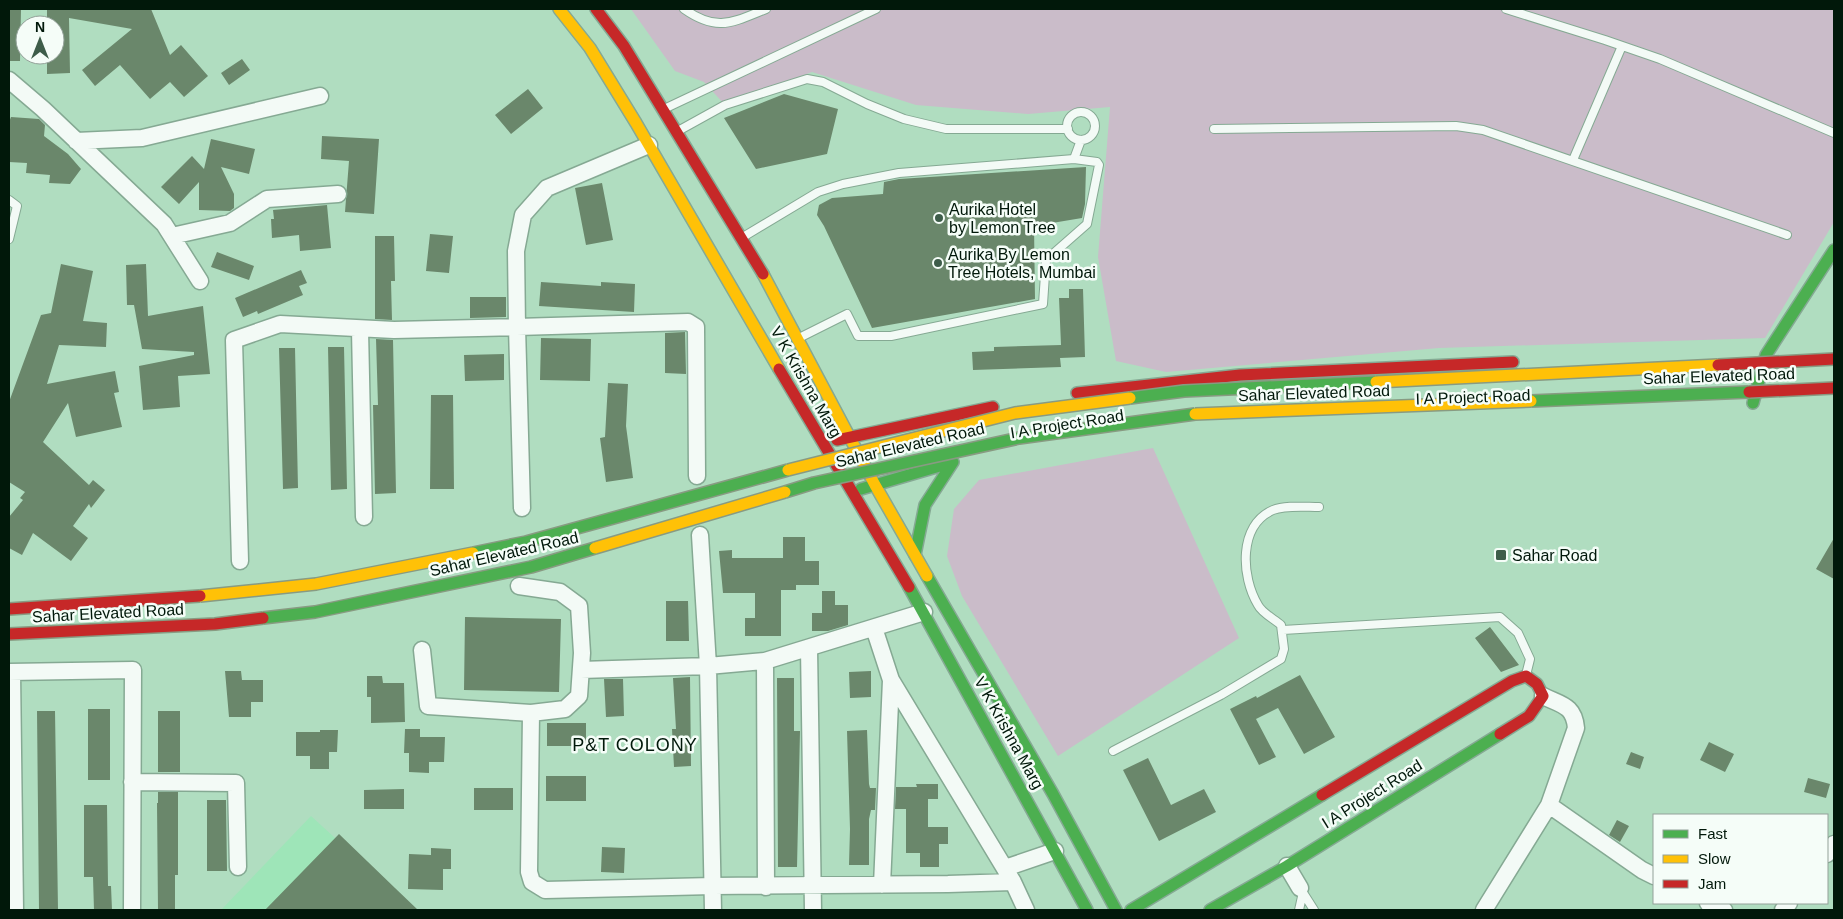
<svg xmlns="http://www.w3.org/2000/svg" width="1843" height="919" viewBox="0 0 1843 919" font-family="Helvetica,sans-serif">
  <rect width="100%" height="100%" fill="#b0ddc0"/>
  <path fill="#9ee5b8" d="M311,816L414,910H221Z"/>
  <path fill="#cabcc9" d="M631,9H1834V222L1765,338L1439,348L1166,372L1116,361L1098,257L1110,107L1028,114L916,105L812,72L725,105L704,82L675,71Z
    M1153,448L1239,638L1058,756L962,596L947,556L954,509L979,480Z"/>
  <path fill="#6a876b" d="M9,9H21L20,61H9Z
    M47,9H151L170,55L181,45L208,76L184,97L170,82L150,99L120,65L95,86L82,70L132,29L69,18L70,73L47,74V55H55V25H47Z
    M242,59L250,70L229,85L221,73Z
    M528,89L543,108L511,134L495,115Z
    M784,94L838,109L827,154L756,169L724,118Z
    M11,117L39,119L45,125L44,136L68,154L81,169L70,184L49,183L50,175L26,173L27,163L9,162V122Z
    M322,136L379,139L374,214L345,212L349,161L321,159Z
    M211,139L255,149L249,174L221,167L234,194V208L230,211L199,210V182L179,204L161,187L192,156L204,169Z
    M1086,167L1085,204L1082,218L1034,226L1035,299L872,328L824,226L817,215L819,205L832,198L883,194L884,182L899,179Z
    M602,183L613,240L586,245L575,188Z
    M327,205L331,248L300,251L299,235L272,238L271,219H274L273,210Z
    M430,234L453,236L449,273L426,271Z
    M375,236H394L395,281H391L392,320L375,319Z
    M217,252L254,266L249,280L211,267Z
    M61,264L93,271L83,321L107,323L106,347L59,345L47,384L115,371L119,392L114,393L122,427L76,437L68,403L43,442L89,485L93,480L105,490L91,508L89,504L73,526L88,538L71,561L33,533L22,555L9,548V517L23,500L20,498L25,492L9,482V402L41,315L51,313Z
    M146,264L148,316L203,306L210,374L178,376L180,407L143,410L139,366L194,355V352L142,349L134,305H127L126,265Z
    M301,270L307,283L299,286L303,295L258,314L257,311L243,317L235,298Z
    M541,282L601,286V282L635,284L634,312L539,306Z
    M1069,289H1083L1085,357L1060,358L1061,367L973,370L972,352L994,351V347L1061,345L1059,298H1069Z
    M470,297H506V317L470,318Z
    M685,332L686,374L665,373V333Z
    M541,338L591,339L590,381L540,380Z
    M376,339L393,340L396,493L375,494L373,405H378Z
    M328,347H344L347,489L331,490Z
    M279,348H295L298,488L283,489Z
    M504,354V380L465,381L464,355Z
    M608,383L628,384L626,426L633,478L606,482L600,438L605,437Z
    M431,395H453L454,489H430Z
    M783,537H805V561H819V585H796V590H781V636H745V618H755V593H723L719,551L732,550V558H783Z
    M1834,538V579L1816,569Z
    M822,591H835V605H848V625L828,631H812V613H822Z
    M666,601H688L689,641H666Z
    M465,617L561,619L559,692L464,690Z
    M1490,627L1519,665L1501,672L1475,638Z
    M225,671H241L242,680H263V702H251V717H229Z
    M871,671V697L850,698L849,672Z
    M1300,675L1335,737L1304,754L1278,708L1256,719L1276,757L1259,765L1230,709L1256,696L1257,698Z
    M367,676H382L383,683H404L405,722L371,723V697H367Z
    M690,677L691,766L674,767L672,729H676L673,678Z
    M777,678H794V731H800L797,867H778Z
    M604,679H623L624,716L606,717Z
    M88,709H110V780H88Z
    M37,711H55L58,910H39Z
    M158,711H180V772H158Z
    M547,723H586V746H547Z
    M405,729H420V737H445L444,762H429V773L409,772V753H404Z
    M320,730H338L337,752H329V769H310V756H296V732H320Z
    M867,730L869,784L870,788H876L875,810H871L869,819V865H849L850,829L847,731Z
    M1709,742L1734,754L1725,772L1700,760Z
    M1631,752L1644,757L1640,769L1626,764Z
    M1148,758L1171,805L1204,789L1216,812L1159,841L1123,770Z
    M546,776H586V801H546Z
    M1808,778L1830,784L1826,798L1804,792Z
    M916,784H938V799H928V827H948V844H939V867H920V853H906V809H895L896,787H917Z
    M474,788H513V810H474Z
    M404,789V809H364V790Z
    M158,792H178V875H175V910H158L157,803H158Z
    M207,800H226L227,871H207Z
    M84,805H107L108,886H111L112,910H94L93,877H84Z
    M1617,820L1629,826L1620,842L1609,835Z
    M339,834L395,888L418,910H265Z
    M602,847L625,848L624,873L601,872Z
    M431,848L451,849V869H443V890L408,889L409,854L431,855Z"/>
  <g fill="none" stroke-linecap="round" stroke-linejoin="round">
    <g stroke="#85a993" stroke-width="10">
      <path id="lane" d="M684,9C717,32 731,23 766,9
        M1506,9L1605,40L1660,59L1834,133
        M664,109L876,9
        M1067 126a14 14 0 1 1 28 0a14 14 0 1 1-28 0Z
        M1214,129L1456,126L1483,130L1787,235
        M678,131L725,105L807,79L823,82L867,104L904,119L946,129H1068
        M1573,160L1622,46
        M9,200L17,206L9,239
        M743,237L818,192L843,184L899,173L1074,159L1081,140
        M801,337L847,314L858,336H891L1043,304L1046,260L1087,224L1099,165L1097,162L1074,159
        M1283,630L1500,617L1518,633L1530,659L1526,675
        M1113,751L1221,695L1281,659L1284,649L1281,625C1274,619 1262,613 1258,605C1241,577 1238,525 1273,510C1285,505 1305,507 1319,507
        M1300,888L1314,910
        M1299,910L1303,892"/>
    </g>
    <g stroke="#85a993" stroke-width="19">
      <path id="street" d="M9,80L43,109L164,224L200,281
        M76,141L142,138L320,96
        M172,236L230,223L267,199L338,194
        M360,330L364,517
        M522,508L517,327L688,322L696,327L697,476
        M700,535L708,666L713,910
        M240,561L234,340L280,324L394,330L517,327L516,251L523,215L547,188L649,145
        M874,628L891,680L882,885
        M809,648L813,910
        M422,650L428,706L531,713L565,709L579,696L582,653L579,606L560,592L519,586
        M581,670L708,666L765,661
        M9,672L133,670L132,910
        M12,672L15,910
        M891,680L1013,882L1026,910
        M531,713L529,872L532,882L545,890L713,886L948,884L1013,882
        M132,782L236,783L238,867
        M1549,805L1642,870L1654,876
        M1827,854L1834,844
        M1287,866L1300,888
        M1005,868L1055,851
        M766,887L765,661L924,612
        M1708,903L1724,910
        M1484,910L1549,805L1576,728C1574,705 1561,705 1543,696
        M1783,910L1789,903"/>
    </g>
    <g stroke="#85a993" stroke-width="14">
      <path id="fast" d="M1753,403L1766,355L1834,250
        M861,489L943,465
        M915,555L925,505L953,462
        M927,576L1053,794L1116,910
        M909,587L1087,910
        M1131,910L1322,795
        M1210,910L1287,866L1500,734"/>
    </g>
    <g stroke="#85a993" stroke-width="14">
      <path id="slow" d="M559,9L590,48L636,123L779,369
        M763,274L875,485L927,576"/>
    </g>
    <g stroke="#85a993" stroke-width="14">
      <path id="jam" d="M596,9L624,46L763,274
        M779,369L909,587
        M1077,393L1240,375L1513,362
        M837,440L993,407
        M1322,795L1512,681L1526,676L1537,684L1543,696L1529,716L1500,734"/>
    </g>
    <use href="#lane" stroke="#f3faf6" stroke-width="8"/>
    <use href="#street" stroke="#f3faf6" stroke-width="16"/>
    <use href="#fast" stroke="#4caf50" stroke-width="11"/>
    <use href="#slow" stroke="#ffc107" stroke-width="11"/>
    <use href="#jam" stroke="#c62828" stroke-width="11"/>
    <g stroke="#889b82" stroke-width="14" stroke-linecap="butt">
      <path id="fast-bridge" d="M1130,398L1184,391L1376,382
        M1531,401L1749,392
        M785,492L814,483L1019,438L1195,414
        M473,553L526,542L788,470
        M263,618L315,612L531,567L595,548"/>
    </g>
    <g stroke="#889b82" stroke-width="14" stroke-linecap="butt">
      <path id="slow-bridge" d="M1376,382L1718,365
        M1195,414L1531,401
        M788,470L1015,413L1130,398
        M595,548L785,492
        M200,596L316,584L473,553"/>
    </g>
    <g stroke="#889b82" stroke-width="14" stroke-linecap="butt">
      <path id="jam-bridge" d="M1718,365L1834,359
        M1749,392L1834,388
        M9,609L200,596
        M9,634L215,624L263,618"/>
    </g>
    <use href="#fast-bridge" stroke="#4caf50" stroke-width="11"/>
    <use href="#slow-bridge" stroke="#ffc107" stroke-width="11"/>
    <use href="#jam-bridge" stroke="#c62828" stroke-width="11"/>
  </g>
  <g fill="#3e5d4a" stroke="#f5fdf8" stroke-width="2">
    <circle cx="939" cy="218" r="5"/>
    <circle cx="938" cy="263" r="5"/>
    <rect x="1495" y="549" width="12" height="12" rx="2.5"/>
  </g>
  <g text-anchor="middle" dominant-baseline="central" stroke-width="5" stroke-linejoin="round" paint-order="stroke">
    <g font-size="16" fill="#01180a" stroke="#f5fdf8" text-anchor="start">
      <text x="949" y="209">Aurika Hotel<tspan x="949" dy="18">by Lemon Tree</tspan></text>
      <text x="948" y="254">Aurika By Lemon<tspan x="948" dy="18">Tree Hotels, Mumbai</tspan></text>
      <text x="1512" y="555">Sahar Road</text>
    </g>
    <g font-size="16" fill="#01180a" stroke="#f5fdf8">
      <text transform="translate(1719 376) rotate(-2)">Sahar Elevated Road</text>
      <text transform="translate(806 382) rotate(60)">V K Krishna Marg</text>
      <text transform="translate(1314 393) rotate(-2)">Sahar Elevated Road</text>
      <text transform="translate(1473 397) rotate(-2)">I A Project Road</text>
      <text transform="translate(1067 424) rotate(-9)">I A Project Road</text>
      <text transform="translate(910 445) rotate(-13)">Sahar Elevated Road</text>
      <text transform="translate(504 554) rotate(-13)">Sahar Elevated Road</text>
      <text transform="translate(108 613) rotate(-3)">Sahar Elevated Road</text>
      <text transform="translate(1009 733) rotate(61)">V K Krishna Marg</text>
      <text transform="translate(1372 794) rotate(-32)">I A Project Road</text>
    </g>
    <g font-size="18" letter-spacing="1" fill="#01180a" stroke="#f5fdf8">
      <text x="635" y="745">P&amp;T COLONY</text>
    </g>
  </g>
  <rect width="1843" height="919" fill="none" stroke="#01180a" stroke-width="20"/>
  <rect x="1653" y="814" width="175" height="90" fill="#f5fdf8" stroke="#93a199"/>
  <rect x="1663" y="830" width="25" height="8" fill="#4caf50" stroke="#93a199"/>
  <text x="1698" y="839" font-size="15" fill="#01180a">Fast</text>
  <rect x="1663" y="855" width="25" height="8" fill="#ffc107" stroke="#93a199"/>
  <text x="1698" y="864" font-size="15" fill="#01180a">Slow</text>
  <rect x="1663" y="880" width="25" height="8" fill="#c62828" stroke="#93a199"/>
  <text x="1698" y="889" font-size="15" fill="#01180a">Jam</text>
  <g transform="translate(40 40)"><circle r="24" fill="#f5fdf8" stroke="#93a199"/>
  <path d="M0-4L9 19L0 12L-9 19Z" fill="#3e5d4a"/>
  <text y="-8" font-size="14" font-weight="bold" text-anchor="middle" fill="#01180a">N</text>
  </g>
</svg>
